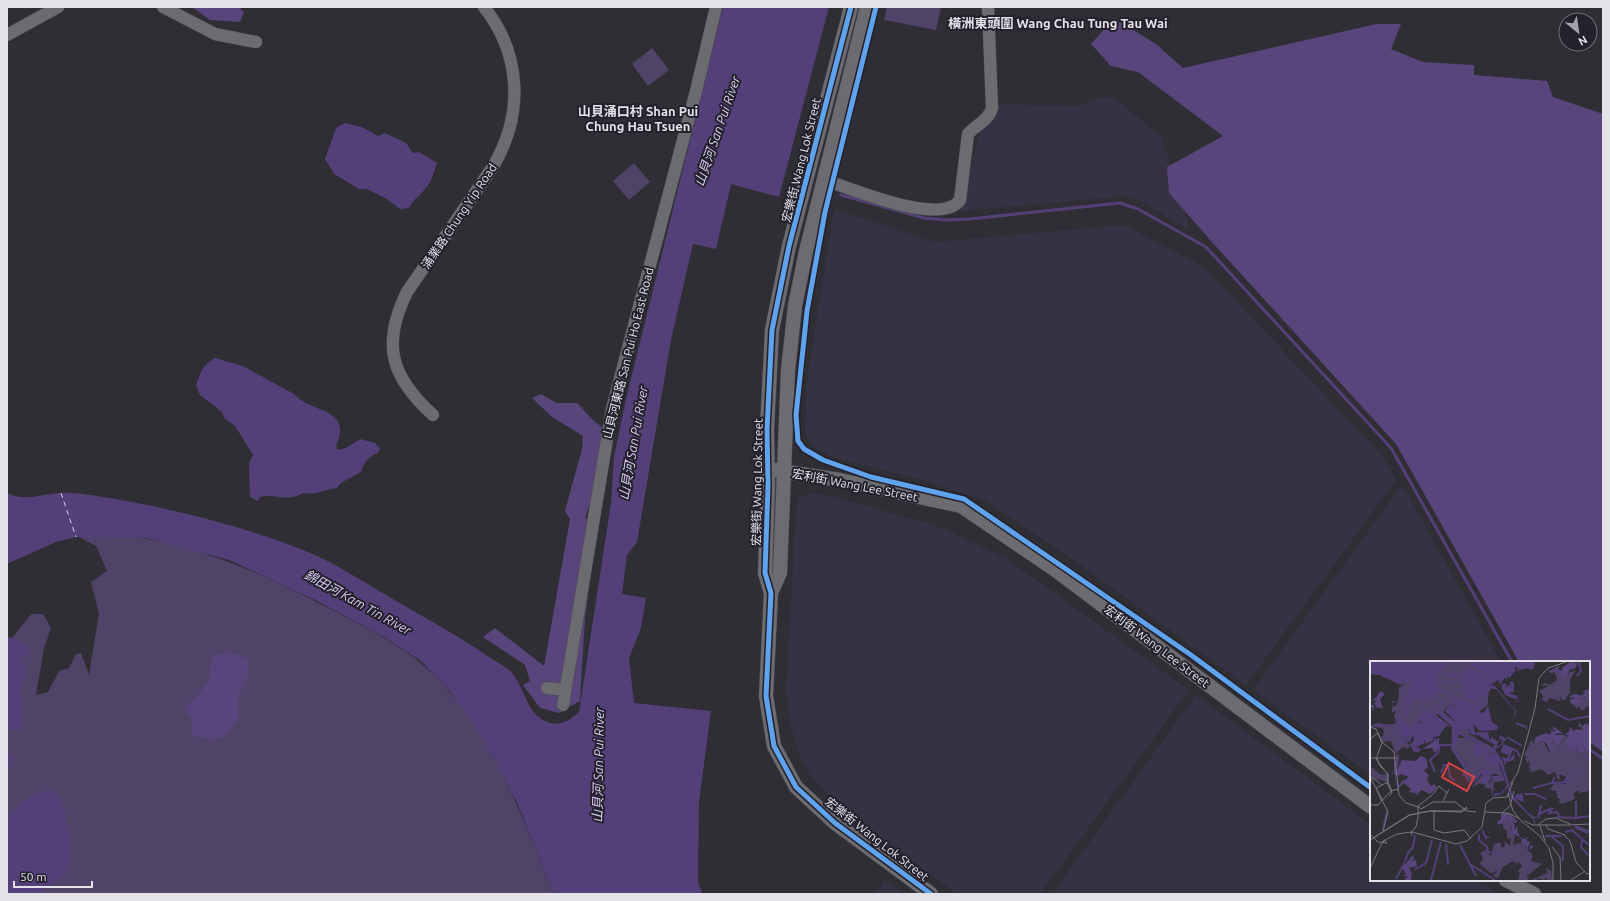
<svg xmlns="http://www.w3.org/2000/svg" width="1610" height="901" viewBox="0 0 1610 901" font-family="Ubuntu,'Noto Sans TC',sans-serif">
  <rect width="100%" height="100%" fill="#2f2e34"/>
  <path fill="#373243" d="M1114,97L1162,138L1190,230L1139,200L1128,196L960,211L981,130L996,104L1082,106L1090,99Z
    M834,209L935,242L1123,225L1203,266L1384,458L1396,480L1246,685L1079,564L987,501L923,480L829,456L812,445L805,431L807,382Z
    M1402,485L1501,662H1371V775L1253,690Z
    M812,493L832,496L943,528L1007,559L1189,690L1040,894H957L834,801L810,775L798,752L790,722L786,690L796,513L799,497Z
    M1196,695L1371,825V880H1472L1489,887L1496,894H1052Z
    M885,880L905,894H875Z"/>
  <path fill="#4f4468" d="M887,7L941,8L936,30L884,20Z
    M652,48L669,70L648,86L632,64Z
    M634,163L650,182L629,200L613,181Z
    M79,537C101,537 126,535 147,539C214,551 278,581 338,613C379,634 420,655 450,692C499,751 525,824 554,894H7V636L12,638L31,614H43L51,628L44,648L36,695L48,692L59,671L69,668L76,654L81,653L89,675L99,614L91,582L107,571L96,546Z"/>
  <path fill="#57457b" d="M192,7H239L244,12L240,22L210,20Z
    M1114,18L1156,44L1183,68L1376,24H1401L1391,49L1423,62L1474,65V75L1547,81L1553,97L1603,114V752L1589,742V662H1519L1396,444L1211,241L1169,193L1167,167L1223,136L1138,72L1111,66L1091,44Z
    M541,394L557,403H577L593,420L613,436L585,518L598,522L585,618L580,701L559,713L540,708L523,685L530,681L525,665L483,637L495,628L544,666L570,519L565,511L582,449L583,436L552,417L532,398Z
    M228,652L248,658V676L239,694L238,720L223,738L211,740L192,735V720L185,709L208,683L212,655Z"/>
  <path fill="#534078" d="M723,7H829L779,197L731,184L716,249L693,244L671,340L637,542L627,555L622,594L646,598L641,628L629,658L634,703L711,711L699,802L698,881L702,894H554L518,805L493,756L475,726L450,691L421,661L384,637L317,601L229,560L146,538L76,537L56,542L7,564V493C25,502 42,494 61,493C75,492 89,495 103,497C171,508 239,525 303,550C332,561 359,579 386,595C418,614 452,632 483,653C491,659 502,664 510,671C526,687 524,712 547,722C559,727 571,720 579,712L611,503L614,457L626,399Z
    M345,123L362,127L378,136L385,133L406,143L413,153L419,152L437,163C434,171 432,182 425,189C418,198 415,197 409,208L400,209L387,199L367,189H359L334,174L325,159L336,128Z
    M215,358L243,366L294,394C312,414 353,407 336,446L338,450L346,448L360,439L375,443L380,449L378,453C369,455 363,464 361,472L341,483L337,488C326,489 313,496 303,493C285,503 276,493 260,497L258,501L250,497L249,462L253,455L235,426L225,419L222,412L200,395L196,386C200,373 203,364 215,358Z
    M7,638H12L27,646L28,656L22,655V661L27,662L25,678L21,683L19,694L22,698V731L7,729Z
    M7,754L14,755L10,766L7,768Z
    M50,790C53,792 56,793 58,795C65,804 74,857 69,867C64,880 48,882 41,894H7C7,881 4,831 8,822C15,804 32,793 50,790Z"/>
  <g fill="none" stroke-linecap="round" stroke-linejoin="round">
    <path stroke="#534078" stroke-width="3" d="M841,195L924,218L946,220L970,219L1120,203L1138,209L1206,247L1391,448L1512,662
      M1589,749L1603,759"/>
    <path stroke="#d7cdf2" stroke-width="1" stroke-dasharray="5 4" stroke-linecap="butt" d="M61,493L76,537"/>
    <g stroke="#4d4b51" stroke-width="13">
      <path id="minor" d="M163,7L215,34L256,42
        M7,35L58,7
        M825,180C852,189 941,227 960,200L968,134C976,125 989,120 992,108L988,7
        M433,415C391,377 381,345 407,292L492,168C524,116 522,55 484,7
        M547,688L565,690
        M563,705L612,409L696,91L716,7"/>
    </g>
    <g stroke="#4d4b51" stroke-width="15">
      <path id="tertiary" d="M851,7L789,246L772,330L767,429L768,485L765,573L771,593L766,696L774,746L796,787L835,823L931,894
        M768,469L840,480L961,506L1054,569L1371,807
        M771,593L780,573L788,370L795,306L806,251L867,7
        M1506,880L1534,894"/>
    </g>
    <use href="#minor" stroke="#6c6b70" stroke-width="12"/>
    <use href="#tertiary" stroke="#6c6b70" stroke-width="14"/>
    <g stroke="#24212c" stroke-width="8">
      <path id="cycleway" d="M851,7L789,246L772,330L767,429L768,485L765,573L771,593L766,696L774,746L796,787L835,823L931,894
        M876,7L825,212L807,311L796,415L798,441L804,449L823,460L871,477L964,499L1191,655L1371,788"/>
    </g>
    <use href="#cycleway" stroke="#60a3ed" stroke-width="5"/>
  </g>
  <g text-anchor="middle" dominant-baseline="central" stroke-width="4" stroke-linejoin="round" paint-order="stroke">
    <g font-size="12" fill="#e4e2e9" stroke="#24212c">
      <text transform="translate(801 160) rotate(-76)">宏樂街 Wang Lok Street</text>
      <text transform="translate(459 216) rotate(-56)">涌業路 Chung Yip Road</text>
      <text transform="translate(628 353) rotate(-76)">山貝河東路 San Pui Ho East Road</text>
      <text transform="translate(757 482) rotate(-89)">宏樂街 Wang Lok Street</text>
      <text transform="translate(855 485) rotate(11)">宏利街 Wang Lee Street</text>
      <text transform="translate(1157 646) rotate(37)">宏利街 Wang Lee Street</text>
      <text transform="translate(877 839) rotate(38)">宏樂街 Wang Lok Street</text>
    </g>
    <g font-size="13" font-weight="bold" fill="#e4e2e9" stroke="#24212c">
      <text x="1058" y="23">橫洲東頭圍 Wang Chau Tung Tau Wai</text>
      <text x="638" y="111">山貝涌口村 Shan Pui<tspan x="638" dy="15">Chung Hau Tsuen</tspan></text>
    </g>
    <g font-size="13" font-style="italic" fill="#d7cdf2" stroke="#24212c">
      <text transform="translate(717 131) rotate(-71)">山貝河 San Pui River</text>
      <text transform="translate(633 443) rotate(-80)">山貝河 San Pui River</text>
      <text transform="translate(358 602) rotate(29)">錦田河 Kam Tin River</text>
      <text transform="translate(598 765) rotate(-89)">山貝河 San Pui River</text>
    </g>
  </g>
  <g transform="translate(1370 661)">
    <rect width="220" height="220" fill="#2f2e34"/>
    <path d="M0,1H130L122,15H126V19L118,25V44L104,55L102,61L104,66L97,60L91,67L99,69V73L124,87L90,71L86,47L82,40L87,72L82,77L84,73L82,75L81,84L82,66L68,53L45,63L43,73L30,70L40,85L37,88L34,86L25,92L21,80L13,81L10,76L13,75L14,68L1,65L27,63L24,56L26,50L21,52L23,44L25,46L28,40L23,42L21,40H28L29,27L35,23L30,24L10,14L1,13ZM79,43L83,48L85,62L73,51ZM184,10H189L191,14L197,15L200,11L205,10L200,19V31L195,39H192L191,34L190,40L180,37L177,41L172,39L171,42L173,35L169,30L180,24L172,25L174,22L184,24L180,20L184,22L187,18ZM213,34L220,41V47L218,45L212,50L209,45L206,48L204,44L208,39L214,40L209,37ZM88,73L117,85L127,98L135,120L124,121L123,128L116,127L114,123L110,122L102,126L116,109L120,114L116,117L118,122L123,121L122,116L131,115L117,109L112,111L105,120L98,119L95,102L83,90L82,84L84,78V86L86,77H95ZM192,75L201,76L195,84L201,89L206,86L209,91L215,92L212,83L217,90H220V133H218L219,130L209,132L208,129L203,133L205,138L192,143L188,141L191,138H188L186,130L180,129L184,122L197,123L194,120L196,116L189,113L190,118L188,119L185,111L178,114L172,108L161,111L159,107L160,101L157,99L159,102H157L155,97L158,96L154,95L161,79L165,83L173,80L179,91L184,89L181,81L185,79L188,86L194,77ZM0,105L11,114L17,113V121L2,117ZM138,156L140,160L143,158L144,162V165L140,166L145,174L143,184L150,182L151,186L154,179L155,180V185L163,195L161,200L172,203L157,215L158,219H148L150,212L148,210L152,205L148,200V203L143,200L133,206L128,217L123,215L128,210L121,212L110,203L113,197L110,192L115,189L121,195L124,183L130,181L132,187L135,185L134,180L140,185L141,178L137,177V170L133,167L134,159ZM175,207L181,209L182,219H177L176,216L174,219L167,217V219H161L178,212Z" fill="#4f4468" fill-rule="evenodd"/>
    <path d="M200,1L207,2L210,6L207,3L205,8H200L197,15L192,16L189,13V10L181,12L178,11L190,4L188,8L192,10V14V7ZM220,28V41L213,34L209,37L214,40L204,44L201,43L200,39L207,36L199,37L201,34L206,33L205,29L207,34H212L215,31L212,30ZM10,30L15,33L10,38L13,48L9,46L1,50L4,49L0,44H4V48L7,47L4,42L7,39L0,40L6,37ZM209,61L212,65L216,62L220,64V90L217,91L212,83L216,92L209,91L206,86L205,89L201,90L195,84L198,75L201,76L195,73L199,71L200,66L205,71V68L213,69L211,65L209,67ZM183,65L194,73L188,72L185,74H195L188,86L183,79L181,82L187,88L183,86L184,89L180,91L177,83L172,80L165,83L164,80L166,76L176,72L181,74L180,71H182L179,67L184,71L186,68L183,69ZM69,77V87L65,92L62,87L52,88ZM26,91L29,96L27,109L32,99L46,100L50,95L56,97L58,106L54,110L59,114L57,119L61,125L65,123L67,127L60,133L51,129L47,134L45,132L39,131L41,128L34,122L28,128L27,119L30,125L31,121L39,116L31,113L29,114L31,115L26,114V128L25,113L19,112H24V98L18,97L25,98L26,110ZM131,152H139L148,161L144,162L143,158L140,161L138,156L133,161L134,162V165L132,162L129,164L127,161L131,158ZM145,163L144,169L147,166L148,167L147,170L150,176L154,178L159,175L156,179L160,181L158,186L160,188V184L163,185L161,189L155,185L154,181L150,185L152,178L143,172L141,166ZM43,194L44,198L41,200L46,199L47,205L39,207L41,210L37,214L42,210L41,219H34L38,215H33L36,213L32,207Z" fill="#57457b"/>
    <path d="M0,1H79L72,10H64L61,15H67L68,27L78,32L82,31H83V30L84,31L85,30H86L89,28L93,29L79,33L84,37L94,36L92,20L96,5L120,17L119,20L121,17L95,1L102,3L99,1H106L113,5L110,1H126L125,3L127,6V1H170H165L163,9L157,7L147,10L148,7L144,6L146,9L140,16L142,17L137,16V20L135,17L130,21L134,19L130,23L132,28L128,19L119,25L124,24L145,49V47L146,46V45L145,44V41L146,40H151L135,34L131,24L135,21L132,24L136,22V27L139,23L141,28L140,20L144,21V31L138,32L148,35L147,38L152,40L145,41L146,46L145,48L146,50L145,55L142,57L141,55L139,58L143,62L139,58L141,55L142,57L144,55L145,50L126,28H122L123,25L119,31L117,43L110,47L109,51L113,52L118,45L122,61L128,65L127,69L110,70L103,63L106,75L99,72L100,68L89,69L92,72L124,87L123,84H126L117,80L116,77L115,79L109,74L107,75L106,71H118L120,81L121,76L129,81L126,86L132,83L131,79L134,80L132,78L129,79L130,74L136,78L145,64L132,84L125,89L132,99L142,133L146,138L145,134L152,132L154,141L146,138L158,152L165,156L173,157H164L165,160V164L163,158L140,136L138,126L133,132L123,136L125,132H131L134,128V130L137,123L129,100L130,111L127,110L128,104H124L122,108V104L116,101L115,95L125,94L117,86L89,73L84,87L95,103L98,119L100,121L106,120L109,116L102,120L103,116L114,108L131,112L127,113L130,115L123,112L122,115H132L134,119L128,118L123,121L125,118H123L120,112L123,123L122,125L124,128L123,130L127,128L123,130V133L122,136L121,116L120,121L111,123L110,119L117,116L111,113L107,120L101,123L97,120L94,114L74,136L92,116L94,108L81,88L83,69L81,62L72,56L65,45L62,46L59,44L71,45L73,51L85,61L82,40L75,32L68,31L58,39L47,38L48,46L44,37L37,54L41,64L42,69V63L46,58L49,62L52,61L48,56L51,52L55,56L53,51L57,49L63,56L59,48L64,47L66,54L81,66L76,65L69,75L64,76L62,79L65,77L67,78L60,81V80L58,82L56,83L55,80L53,78L55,82L44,87L48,86L51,89L48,91H44L40,84L44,79L43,73L40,81L35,79L31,84L29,82L30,87L26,89L27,82L35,79L27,64L34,60L41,65L37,54L29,62L21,65H0L8,62L21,64L28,60L33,54L34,39L41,25L39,20L27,22L10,14L1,13ZM118,26L117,42L112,47L90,37L94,36L112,45L116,41L113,40L109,44L110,33L114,35L113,39L116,40L117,34L114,33H117ZM79,43L83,48L85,60L75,50ZM103,83L114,86L121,93L105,95ZM133,85L143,89L139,99L145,92L144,99H146L136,101L135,105L132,96L137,97L138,94L130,91Z" fill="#534078" fill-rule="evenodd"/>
    <path fill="none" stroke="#534078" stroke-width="2" d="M62,14L93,13M79,15L92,16M207,15L211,9L209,1M68,26L74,21L91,19M132,28L136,27L137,34L142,35M63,35L77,44M178,48L198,59L220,55M146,62L156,66V68M22,65L29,79M137,76L152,85M133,84L147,90L150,96M65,111L60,99L68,92L70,84H81M71,112L74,104H78L80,116L85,120M194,120L207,109M182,122L198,121M163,127L182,122L185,116M155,133H165L176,138M183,147L179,152L187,151L189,155M169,153L182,147M168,156L171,144M187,156L205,157L220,155M206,157V140M205,165L220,171M205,166L218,172M13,168L17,150M112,169L116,177L119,176M195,171L202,169L220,185M109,173V179L117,186L118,191L132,193M175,175H191M182,176L193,185V200M212,179L211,186L220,196M76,183L78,204M90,184L106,215M35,200L38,192L43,186L45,174M100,203L125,219M44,209L56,202L62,179M26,218L35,201M61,219L71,181"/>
    <path fill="none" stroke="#77767c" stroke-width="1" d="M0,66L6,68L12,81L24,91L29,134L36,142L48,146V156L46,166L41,171L42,175M0,78L8,72L12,82L6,98L18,114L17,122L22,132L19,135M0,97H26M7,97L10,105L18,113V121L22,130M0,115L12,124M0,116L13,140M140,124L148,111L165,47L169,17L178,7L196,1M138,133L143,150L154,163M73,140L79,128M12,141L6,127L18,121M0,144H8L21,130L27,128L28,130M48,145L51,148L63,141H85L97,150L106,151M47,146L63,133L69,125L77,132M64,149V169L74,172L94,169L101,178M115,151L138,152L148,157M133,151L140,145L144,130M154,160L163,164H177M155,163L170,175L179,187L183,202V219M168,164L176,158L186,157L200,163M175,164H200M176,164L178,168L195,174M199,164L220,163M170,165L175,180M13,170L18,151L13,141M0,173L8,181L17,182L15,179L13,181M193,173L200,180L206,201L217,213L220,212M0,179L39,154L60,150H91L97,146M0,179L40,154L60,150L92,151L98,147M182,186L190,196L191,219M0,207L13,180L27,173L42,171L86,183L97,180L112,166L116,142L123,137L137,136L143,121M201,219L215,210"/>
    <path fill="#d84445" fill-opacity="0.15" stroke="#d84445" stroke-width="2" d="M79,102L104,116L97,130L72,116Z"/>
    <rect width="220" height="220" fill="none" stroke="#e4e2e9" stroke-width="2"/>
  </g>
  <rect width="1610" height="901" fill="none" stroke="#e4e2e9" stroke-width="16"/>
  <g transform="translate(1578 32) rotate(151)"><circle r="19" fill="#24212c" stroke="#716e78"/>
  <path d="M0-3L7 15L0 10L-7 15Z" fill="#a5a3aa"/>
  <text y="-6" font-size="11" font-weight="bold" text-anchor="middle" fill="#e4e2e9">N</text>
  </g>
  <path d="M14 881v6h78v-6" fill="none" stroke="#e4e2e9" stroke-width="2"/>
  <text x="20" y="881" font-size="12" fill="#e4e2e9" stroke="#24212c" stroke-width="3" paint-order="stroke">50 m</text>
</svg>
